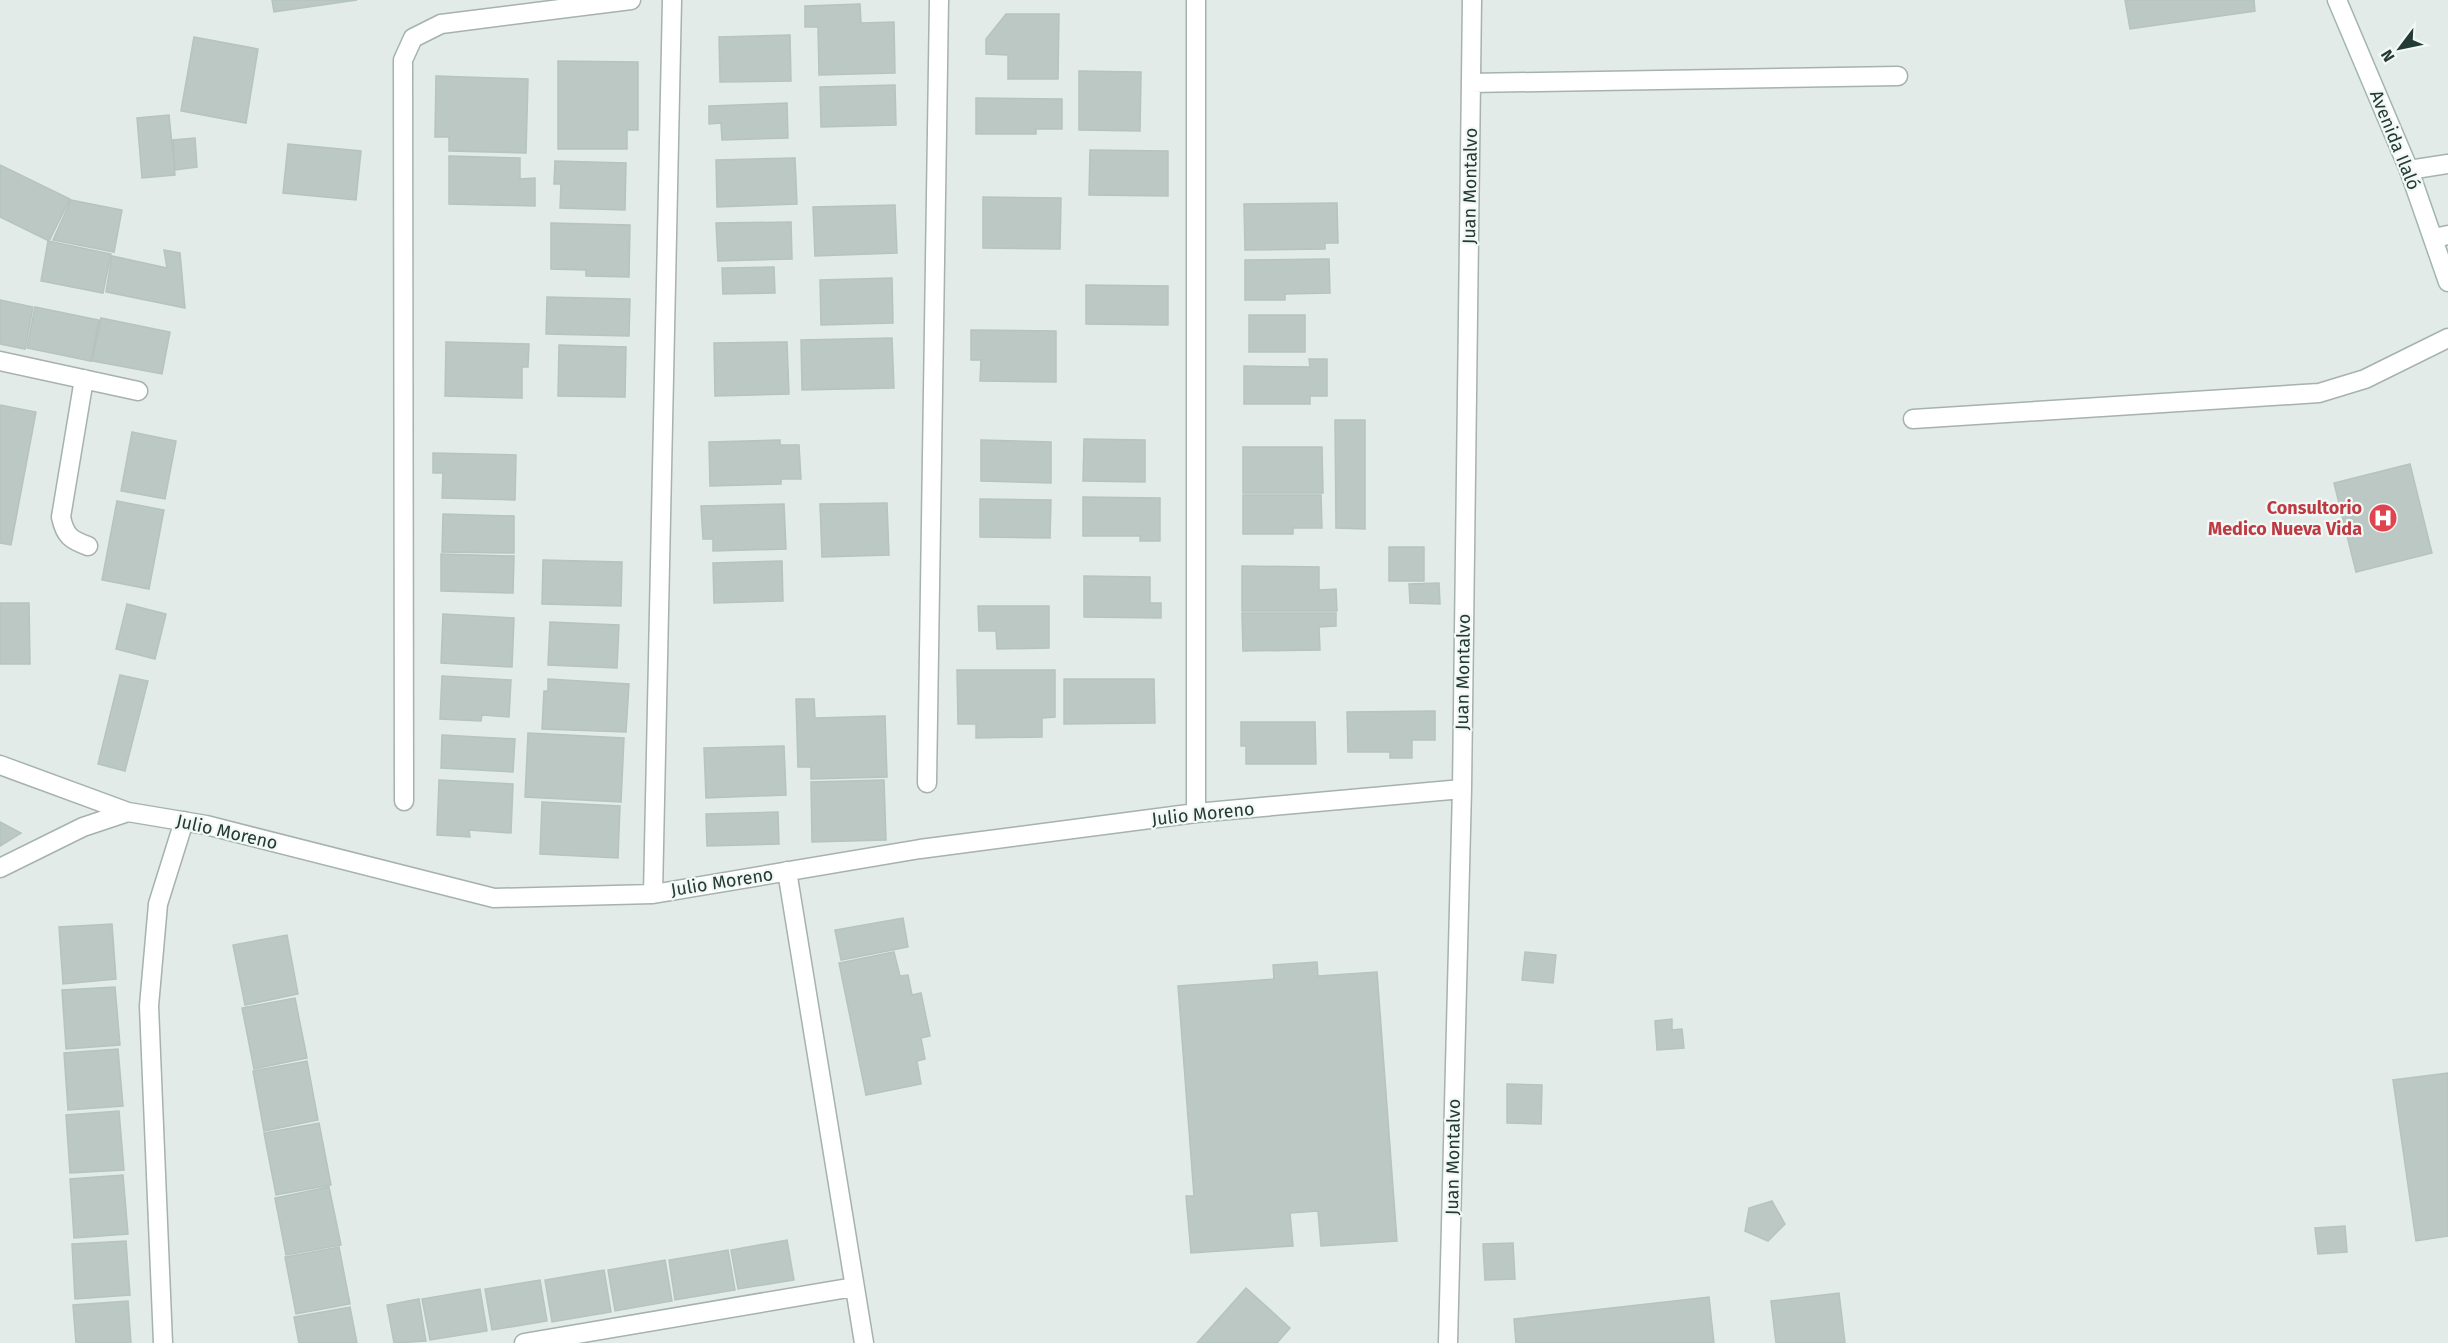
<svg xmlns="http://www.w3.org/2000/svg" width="2448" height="1343" viewBox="0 0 2448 1343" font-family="'Fira Sans',sans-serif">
  <rect width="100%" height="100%" fill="#e2ebe7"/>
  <path fill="#bbc8c3" stroke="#b5c4be" stroke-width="1.5" d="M272,0H357L274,12Z
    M2125,0H2254L2255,11L2130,29Z
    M860,4L861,23L894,22L895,73L819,75L818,27H805V6Z
    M1006,14H1059L1058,79H1008V55L986,54V39Z
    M790,35L791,81L720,82L719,37Z
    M194,37L258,49L246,123L181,111Z
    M558,61L638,62V130H627V149H558Z
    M1079,71L1141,72L1140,131L1079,130Z
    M436,76L528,79L526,153L449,151V137H435Z
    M895,85L896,125L821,127L820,87Z
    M976,98L1062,99V129H1036V134H976Z
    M787,103L788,138L722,140L721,123L709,124V106Z
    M169,115L175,175L142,178L137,118Z
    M195,138L197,167L175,170L173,140Z
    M288,144L361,151L356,200L283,193Z
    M1090,150L1168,151V196L1089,195Z
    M449,156L520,158V179L535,178V206L449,204Z
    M795,158L797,204L717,207L716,160Z
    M555,161L626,163L625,210L560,208L561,184H554Z
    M0,165L70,199L49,241L0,217Z
    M983,197L1061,198L1060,249L983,248Z
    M71,200L122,210L114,252L53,240Z
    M1337,203L1338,243H1325V249L1245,250L1244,204Z
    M895,205L897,253L815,256L813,207Z
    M791,222L792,259L718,261L716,223Z
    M551,223L630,225L629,277L586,276V270L551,269Z
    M48,241L111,254L103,293L41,281Z
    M164,250L180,253L185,308L106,292L112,256L167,268Z
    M1329,259L1330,293L1285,294V300H1245V260Z
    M774,267L775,293L723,294L722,268Z
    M892,278L893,323L821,325L820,280Z
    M1086,285L1168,286V325L1086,324Z
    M547,297L630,299L629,336L546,334Z
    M0,300L33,307L25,349L0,344Z
    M35,307L99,320L91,361L27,348Z
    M1249,315H1305V352H1249Z
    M101,318L170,332L162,374L92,361Z
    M971,330L1056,331V382L980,381L981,360H971Z
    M892,338L894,388L802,390L801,340Z
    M446,342L529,344L528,367H522V398L445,396Z
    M787,342L789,394L715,396L714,343Z
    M559,345L626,347L625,397L558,396Z
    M1309,359H1327V396H1310V404H1244V366L1310,367Z
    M0,405L36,412L11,545L0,543Z
    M1335,420H1365V529L1336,528Z
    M132,432L176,441L165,499L121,491Z
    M1084,439L1145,440V482L1083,481Z
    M780,440V445H799L801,479H781V484L710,486L709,442Z
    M981,440L1051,442V483L981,481Z
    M1243,447H1322L1323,493H1243Z
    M433,453L516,455L515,500L442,498L443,473H433Z
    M2410,464L2432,553L2356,572L2334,483Z
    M1243,495H1321L1322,528H1293V534H1243Z
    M1083,497L1160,498V541H1140V536H1083Z
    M980,499L1051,500L1050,538L980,537Z
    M117,501L164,510L149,589L102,580Z
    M887,503L889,555L822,557L820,504Z
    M784,504L786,549L713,551V539H703L701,506Z
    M443,514L514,516V553L442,552Z
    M1389,547H1424V581H1389Z
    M441,554L514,556L513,593L441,591Z
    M543,560L622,562L621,606L542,604Z
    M782,561L783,601L714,603L713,563Z
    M1242,566L1319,567V590L1336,589L1337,611H1242Z
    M1084,576L1150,577V603H1161V618L1084,617Z
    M1439,583L1440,604L1410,603L1409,584Z
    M0,603H29L30,664H0Z
    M127,604L166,614L155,659L116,649Z
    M978,606H1049V648L997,649L996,631H979Z
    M1242,613H1336V626L1319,627L1320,650L1243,651Z
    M443,614L514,618L512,667L441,663Z
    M550,622L619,625L617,668L548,665Z
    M957,670H1055V717L1042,718V737L976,738V724H958Z
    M120,675L148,681L125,771L98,764Z
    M442,676L511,680L509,717L482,715L481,721L440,719Z
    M548,679L629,684L626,732L542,729L544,691H548Z
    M1064,679H1154L1155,723L1064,724Z
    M796,699H814L815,718L885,716L887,777L811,779V767H798Z
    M1435,711V740H1412V758H1390V752H1348L1347,712Z
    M1241,722H1315L1316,764H1246V746H1241Z
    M528,733L624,738L621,802L525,797Z
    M442,735L515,739L513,772L441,768Z
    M784,746L786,795L706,798L704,748Z
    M439,780L513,784L511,833L469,830L470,837L437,835Z
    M884,780L886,840L812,842L811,782Z
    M542,802L620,806L618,858L540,854Z
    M778,812L779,844L707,846L706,814Z
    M0,822L21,833L0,846Z
    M903,918L908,947L841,960L835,930Z
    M112,924L116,979L63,984L59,927Z
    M287,935L298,994L245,1005L233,945Z
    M894,952L900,976L908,975L912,995L921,993L930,1036L921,1038L925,1059L917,1061L921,1084L866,1095L839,963Z
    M1525,952L1556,955L1553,983L1522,980Z
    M1317,962L1318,976L1377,972L1397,1241L1321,1246L1318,1211L1290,1213L1293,1246L1191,1253L1186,1196H1194L1178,986L1274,979L1273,965Z
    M115,987L120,1045L66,1049L62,990Z
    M295,998L307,1058L254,1069L242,1008Z
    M1672,1019V1030L1682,1029L1684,1048L1657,1050L1655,1021Z
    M118,1049L123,1106L68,1110L64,1053Z
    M307,1061L318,1120L264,1131L253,1071Z
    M2448,1073V1236L2416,1241L2393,1080Z
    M1507,1084L1542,1085L1541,1124L1507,1123Z
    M119,1111L124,1170L70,1173L66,1115Z
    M319,1123L331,1185L276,1195L264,1133Z
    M123,1175L128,1234L74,1238L70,1179Z
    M329,1187L341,1245L286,1255L275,1198Z
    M1772,1201L1785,1224L1768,1241L1745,1231L1749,1208Z
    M2345,1226L2347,1252L2318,1254L2315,1228Z
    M787,1240L794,1280L738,1289L731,1250Z
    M126,1241L130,1295L75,1299L72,1244Z
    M1513,1243L1515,1279L1485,1280L1483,1244Z
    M339,1247L350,1304L296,1314L285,1257Z
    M728,1250L735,1290L675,1300L669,1260Z
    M665,1260L672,1301L615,1311L608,1270Z
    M604,1270L611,1312L552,1322L545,1280Z
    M540,1280L547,1321L492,1330L485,1289Z
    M1246,1288L1290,1328L1277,1343H1197Z
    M480,1289L487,1331L430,1340L422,1299Z
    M1839,1293L1845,1343H1776L1771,1301Z
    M1709,1297L1714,1343H1516L1514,1319Z
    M419,1299L426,1341L394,1343L387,1305Z
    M128,1301L131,1343H76L73,1305Z
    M350,1307L357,1343H299L294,1317Z"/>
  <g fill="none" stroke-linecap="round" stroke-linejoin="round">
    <g stroke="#a5b2ae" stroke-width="21">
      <path id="service" d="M0,361L138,391
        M84,379L61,517C65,536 71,540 88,546
        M1913,419L2319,393L2365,379L2448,338"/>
    </g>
    <g stroke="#a5b2ae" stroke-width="21">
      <path id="minor" d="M1196,0V813
        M1471,83L1898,76
        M2409,170L2448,164
        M2434,238L2448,235
        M0,765L128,812
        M927,783L939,0
        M404,801L403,60L413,38L441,24L631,0
        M0,868L83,827L128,812L206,825L494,898L653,894L920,849L1196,813L1462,789
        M787,871L864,1343
        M653,894L672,0
        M163,1343L149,1006L158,904L184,821
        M524,1343L854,1287
        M1448,1343L1462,789L1472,0"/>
    </g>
    <g stroke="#a2b6ae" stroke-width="21">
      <path id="secondary" d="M2337,0L2409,170L2448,282"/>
    </g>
    <use href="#service" stroke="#fff" stroke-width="18"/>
    <use href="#minor" stroke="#fff" stroke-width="18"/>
    <use href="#secondary" stroke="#fff" stroke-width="18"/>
  </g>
  <defs>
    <g id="hospital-disc" transform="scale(1.5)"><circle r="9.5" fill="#e0444e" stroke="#f2f8f5"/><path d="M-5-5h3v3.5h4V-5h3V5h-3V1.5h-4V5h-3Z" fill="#fff"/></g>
  </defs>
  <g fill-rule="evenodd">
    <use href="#hospital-disc" x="2383" y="518"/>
  </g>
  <g text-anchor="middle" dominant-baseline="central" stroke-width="4.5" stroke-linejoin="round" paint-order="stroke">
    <g font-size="18" fill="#243a34" stroke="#f2f8f5">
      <text transform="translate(2395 140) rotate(68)">Avenida Ilaló</text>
      <text transform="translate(1470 186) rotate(-89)">Juan Montalvo</text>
      <text transform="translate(1463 672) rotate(-89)">Juan Montalvo</text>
      <text transform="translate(1203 814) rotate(-6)">Julio Moreno</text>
      <text transform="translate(227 832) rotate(13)">Julio Moreno</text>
      <text transform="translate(722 882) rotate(-9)">Julio Moreno</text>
      <text transform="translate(1453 1157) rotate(-89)">Juan Montalvo</text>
    </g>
    <g font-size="18" font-weight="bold" fill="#be3a42" stroke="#f2f8f5" text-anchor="end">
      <text x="2362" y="508">Consultorio<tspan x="2362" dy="21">Medico Nueva Vida</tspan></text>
    </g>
  </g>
  <g transform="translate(2400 48) rotate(238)" stroke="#f2f8f5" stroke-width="4.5" paint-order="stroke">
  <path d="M0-4.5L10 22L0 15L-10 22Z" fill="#243a34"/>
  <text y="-9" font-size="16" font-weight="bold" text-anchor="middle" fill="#243a34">N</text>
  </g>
</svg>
